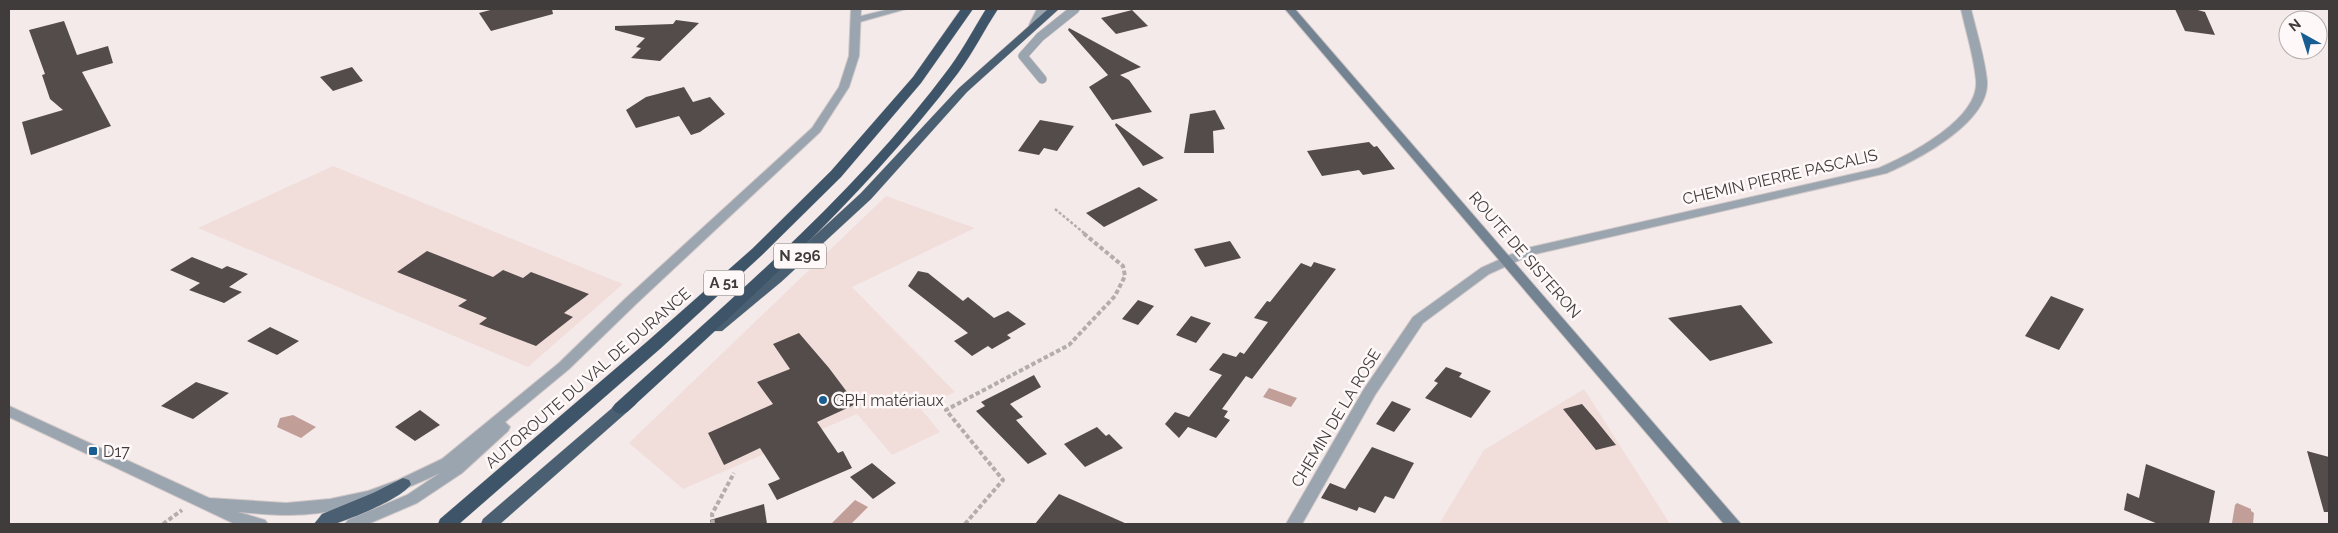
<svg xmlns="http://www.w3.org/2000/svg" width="2338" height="533" viewBox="0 0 2338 533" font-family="Raleway,sans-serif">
  <rect width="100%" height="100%" fill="#f4eae9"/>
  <path fill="#f1dedb" d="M333,166L623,284L528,367L198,228Z
    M886,196L975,228L852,287L955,392L921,409L940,432L892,455L857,414L683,489L629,443Z
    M1584,389L1670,524H1439L1484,450Z"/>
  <path fill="#c29e98" d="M1269,388L1297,398L1291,407L1263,397Z
    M293,415L316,427L301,438L277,427L280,418Z
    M855,500L868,507L851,524H831Z
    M2237,503L2251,509V511L2254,513L2253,524L2232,523L2235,505Z"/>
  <path fill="#544c4b" d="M494,9H552L553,14L491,31L479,13Z
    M2175,9H2194L2205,12L2215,35L2185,31Z
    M1132,10L1148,26L1116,34L1101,18Z
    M676,20L699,23L660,61L631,58L641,48L636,47L645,38L615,30V26L673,24Z
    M64,21L77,55L108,46L113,63L82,72L111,126L31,155L22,122L63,110L50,99L42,75L45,74L29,30Z
    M1069,28L1141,67L1120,75L1129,80L1152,112L1112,120L1089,87L1108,75L1068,30Z
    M352,67L363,81L333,91L320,77Z
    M684,87L693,102L710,97L725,114L700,132L691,135L679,116L636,128L626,110L646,97Z
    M1215,110L1225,129L1213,131L1214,153H1184L1190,114Z
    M1040,120L1074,126L1057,151L1044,148L1039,155L1018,151Z
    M1116,123L1164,158L1143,166L1115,125Z
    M1369,142L1374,147L1377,146L1395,169L1363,175L1359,170L1322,176L1307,151Z
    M1139,187L1158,200L1104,227L1086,213Z
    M1230,241L1241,258L1205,267L1194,249Z
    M427,251L493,277L503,270L523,278L531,272L589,294L564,313L573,317L536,346L479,324L487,318L458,306L467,300L397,272Z
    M192,257L222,269L227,266L248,274L229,287L242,292L224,303L189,290L200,283L170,270Z
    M1314,262L1336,269L1252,379L1246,376L1222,409L1228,411L1224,417L1230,420L1216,438L1188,427L1179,438L1165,424L1175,412L1189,417L1222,375L1209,370L1223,353L1236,357L1240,352L1244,354L1268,322L1254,318L1267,301L1270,302L1301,263L1311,267Z
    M918,271L928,273L963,301L968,297L994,318L1008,311L1026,324L1007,335L1011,338L992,349L988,346L972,356L954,341L968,333L908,286Z
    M2051,296L2084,309L2059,350L2025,336Z
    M1138,300L1154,306L1138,325L1122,319Z
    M1741,305L1773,343L1710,361L1668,318Z
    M1191,316L1211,323L1196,343L1176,335Z
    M270,327L299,341L277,355L247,341Z
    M799,333L829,368L856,404L817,422L838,453L843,451L852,468L777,500L768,484L780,479L760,448L724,465L708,433L773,404L757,382L790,369L773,344Z
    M1446,367L1462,373L1459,377L1491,391L1471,418L1425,398L1438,383L1434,381Z
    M1034,375L1041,387L1010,404L1023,417L1016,420L1047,454L1028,464L976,411L985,406L981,402Z
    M196,382L229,393L193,419L161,406Z
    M1392,401L1411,409L1394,432L1376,424Z
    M1582,404L1595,419L1616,445L1596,450L1563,409Z
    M420,410L440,425L415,441L395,427Z
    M1097,427L1106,436L1109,434L1123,448L1085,467L1064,444Z
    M1372,447L1414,463L1394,499L1385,496L1375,513L1359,507L1357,511L1321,498L1330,483L1345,489Z
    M2307,451L2329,457V512H2324Z
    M872,463L896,483L873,499L850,477Z
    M2146,464L2215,491L2209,524H2158L2124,510L2127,493L2139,498Z
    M1059,494L1073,500L1127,524H1035Z
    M764,504L767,524H711L710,520Z"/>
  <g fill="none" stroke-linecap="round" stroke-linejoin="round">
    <g stroke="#d0c7c6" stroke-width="10">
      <path id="service" d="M1042,79L1023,56L1040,37L1075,9"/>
    </g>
    <g stroke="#d0c7c6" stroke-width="2">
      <path id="minor" d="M890,9H906L856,23L851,20L853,18Z
        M1961,9H1971C1976,30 1985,59 1987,81C1990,122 1919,159 1887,173L1531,255L1489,274L1423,323L1375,395L1302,524H1286L1364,389L1413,317L1481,268L1523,249L1879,168C1909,155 1980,119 1976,80C1974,57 1966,32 1961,9Z"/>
    </g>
    <g stroke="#d0c7c6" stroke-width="2">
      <path id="tertiary" d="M851,9H861L859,56L849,87L820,132L636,304L569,369L505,422L510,427L508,431L462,473L417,503L368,524H345L348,520L407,495L440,473C392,496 339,516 285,515C269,515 254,513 238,512L265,520L268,524H235L9,417V406L209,498L286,503L330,499L368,491L398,480L442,459L559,363L626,298L812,128L839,87L849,56Z
        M1037,9H1047L1037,27H1031L1029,25Z"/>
    </g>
    <g stroke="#d0c7c6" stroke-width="2">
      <path id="secondary" d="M1285,9H1295L1741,524H1724Z"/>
    </g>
    <g stroke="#d0c7c6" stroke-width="1">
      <path id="trunk" d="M1048,9H1059L967,92L871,199L781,282L722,331H712L710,328L712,325L771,276L861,193L959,88Z
        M630,396L635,397L638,401L635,405L500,524H481L483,519L625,397Z
        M403,478L409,480L411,484C403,498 351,519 334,524C328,525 320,524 314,524L322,514L373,493Z"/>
    </g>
    <g stroke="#d0c7c6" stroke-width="1">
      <path id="motorway" d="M961,9H973L921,83L841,177L762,255L661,348L459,524H438L440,519L649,340L752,249L831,171L913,77Z
        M986,9H998C984,30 973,53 958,73C862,200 743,305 627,412L621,414L615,412L612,408L615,404C732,298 856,194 950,67C964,48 974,28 986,9Z"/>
    </g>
    <path stroke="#b4adac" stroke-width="2.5" stroke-dasharray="3 2" stroke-linecap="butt" d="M1055,209L1084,233"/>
    <path stroke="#b4adac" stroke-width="4" stroke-dasharray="4.5 2.5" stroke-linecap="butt" d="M163,524L182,510
      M713,524L712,514L734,473
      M965,524L1003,480L946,410L1069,345L1115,296L1125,276L1123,266L1082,232"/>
    <use href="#service" stroke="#9aa5b0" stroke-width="9"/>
    <use href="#minor" fill="#9aa5b0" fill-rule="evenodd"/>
    <use href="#tertiary" fill="#9aa5b0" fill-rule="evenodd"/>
    <use href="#secondary" fill="#738392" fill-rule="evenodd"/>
    <use href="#trunk" fill="#4a6072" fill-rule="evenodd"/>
    <use href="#motorway" fill="#3e5569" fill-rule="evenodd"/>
  </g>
  <g fill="#185e93" stroke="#fef9f8" stroke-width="2">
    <circle cx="823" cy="400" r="5"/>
    <rect x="88" y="446" width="10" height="10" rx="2.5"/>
  </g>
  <g text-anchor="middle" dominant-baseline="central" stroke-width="5" stroke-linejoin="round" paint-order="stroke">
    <g fill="#fef9f8" stroke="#787574" stroke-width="1">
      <rect x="774" y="243.5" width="52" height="25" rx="4"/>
      <rect x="704" y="270.5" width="40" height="25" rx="4"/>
    </g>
    <g font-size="15" font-weight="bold" fill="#3f3c3b">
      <text x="800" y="256">N 296</text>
      <text x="724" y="283">A 51</text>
    </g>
    <g font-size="16" fill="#3f3c3b" stroke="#fef9f8">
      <text transform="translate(1780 177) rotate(-13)">CHEMIN PIERRE PASCALIS</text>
      <text transform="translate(1525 255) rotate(49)">ROUTE DE SISTERON</text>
      <text transform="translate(588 378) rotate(-41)">AUTOROUTE DU VAL DE DURANCE</text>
      <text transform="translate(1336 418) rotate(-59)">CHEMIN DE LA ROSE</text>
    </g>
    <g font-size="16" fill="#3f3c3b" stroke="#fef9f8" text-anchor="start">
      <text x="833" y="400">GPH matériaux</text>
      <text x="103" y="451">D17</text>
    </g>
  </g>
  <rect width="2338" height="533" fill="none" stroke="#3f3c3b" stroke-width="20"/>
  <g transform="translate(2303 35) rotate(321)"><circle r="24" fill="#fef9f8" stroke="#b2adac"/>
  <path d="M0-4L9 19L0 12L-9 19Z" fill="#185e93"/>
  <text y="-8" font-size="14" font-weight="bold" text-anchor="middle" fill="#3f3c3b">N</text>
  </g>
</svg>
